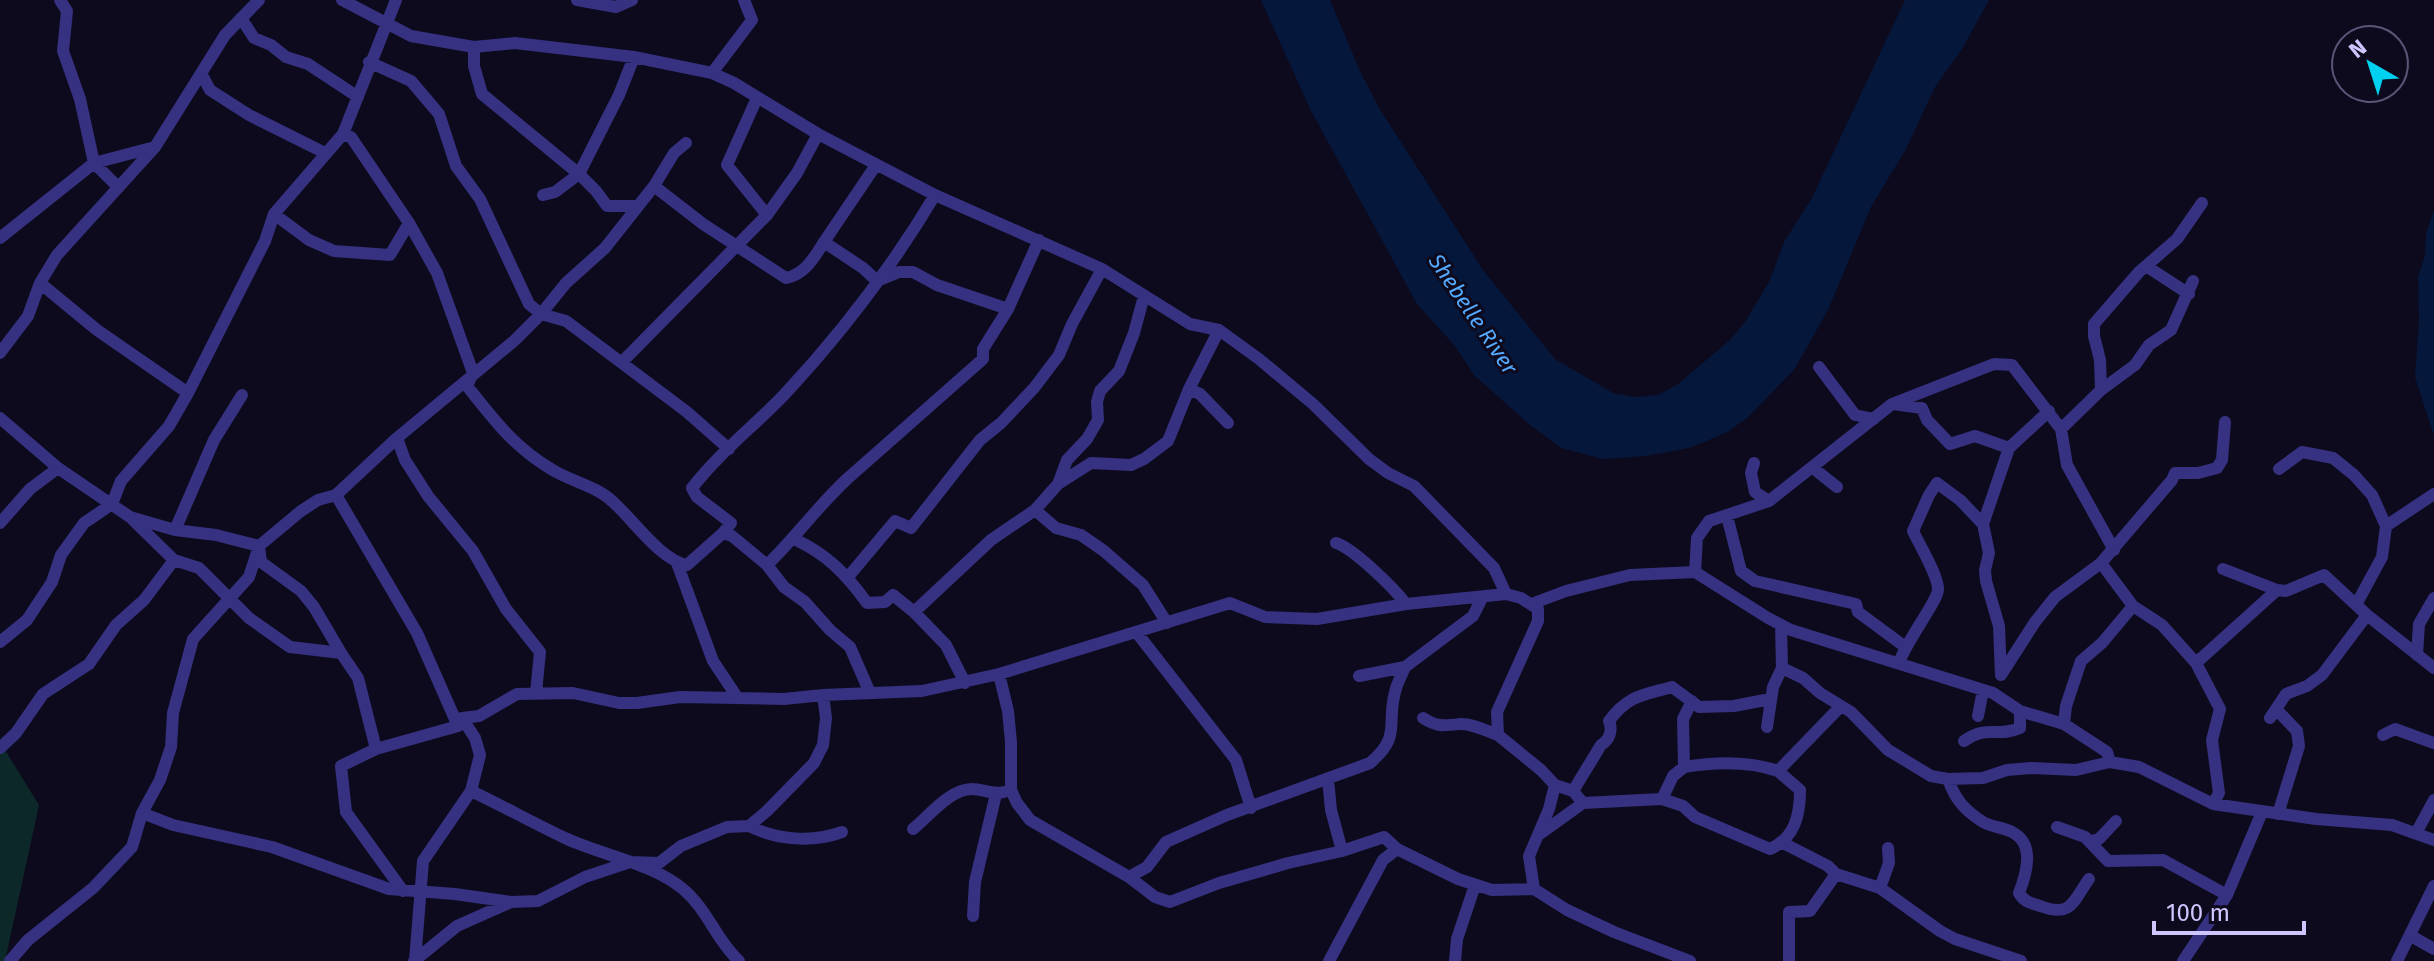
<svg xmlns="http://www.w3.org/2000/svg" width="2434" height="961" viewBox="0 0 2434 961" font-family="'Fira Sans',sans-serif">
  <rect width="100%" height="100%" fill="#0e0a1d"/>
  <path fill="#0c2828" d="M0,742L39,805L5,961H0Z"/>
  <path fill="#05173b" d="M1261,0H1330L1359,69L1379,108L1483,270L1555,359L1613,393L1636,397L1658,395L1678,384L1730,340L1745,322L1769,282L1785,240L1811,200L1905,0H1989L1962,49L1935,87L1906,149L1871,207L1828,310L1794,370L1747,418L1729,431L1709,440L1689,448L1646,456L1603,459L1561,448L1530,425L1474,375L1455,346L1417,304L1310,109Z
    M2434,210V436L2415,377L2419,321L2418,277L2425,256L2426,233Z"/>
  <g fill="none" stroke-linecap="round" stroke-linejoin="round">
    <path stroke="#363181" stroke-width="12" d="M60,0L67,11L63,51L80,99L94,163L118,187
      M342,0L411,36L474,47L515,43L634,57L712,73L734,83L818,134L935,195L1102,269L1190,324L1219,330L1259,359L1313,404L1369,459L1388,473L1414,486L1494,568L1506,594L1521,598L1538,609V621L1497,712L1498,735L1541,770L1555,785L1549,809L1529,856L1534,889
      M577,0L616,7L632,0
      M241,18L254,38L271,45L286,57L308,64L358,97
      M474,47V66L482,94L579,174L596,191L607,206H638
      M369,62L411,81L439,114L456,166L480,199L529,304L541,314L566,321L687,412L729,449
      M712,73L752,20L744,0
      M202,75L210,90L249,115L325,153
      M757,98L727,165L767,215
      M343,134L351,137L409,223L437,273L473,373L467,386C494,420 514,447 551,469C570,481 596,486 612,501C633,519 660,560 687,565L723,533L732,536L767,565L784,587L805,602L830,630L850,647L870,693
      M654,186L703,224L786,278C805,274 814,258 824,242L863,268L877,281L899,272H913L937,285L1008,309
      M543,195L555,192L579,174L619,95L634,57
      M274,214L309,240L334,251L390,255L409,223
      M0,238L94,163L155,147
      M824,242L876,165
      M2146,266L2189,294
      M40,283L97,330L188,393
      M0,353L28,316L40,283L57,255L155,147L225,35L259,0
      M622,362L767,215L797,173L818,134
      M1819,367L1855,415L1874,419
      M1189,389L1219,330
      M2101,390L2100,360L2094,336V324L2139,272L2177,239L2202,203
      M1893,404L1922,408L1927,420L1950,444L1975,436L2009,448
      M0,418L58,468L130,517L175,530L216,535L259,546L301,511L318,500L336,495L397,438L514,341L541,314L566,283L605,248L654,186L674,153L686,143
      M2061,429L2101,390L2135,365L2149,345L2171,330L2193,281
      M397,438L405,460L428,496L473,551L506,609L540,652L536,693
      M1754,463L1751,473L1755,492L1769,501
      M1813,468L1837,487
      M2279,469L2302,452L2333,458L2354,475L2372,495L2386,526L2382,557L2357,603
      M1058,484L1091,463L1131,465L1144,459L1168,441L1189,389L1200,394L1228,423
      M336,495L417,633L458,726L462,718L479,716L517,694L573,693L619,703H637L680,697L784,699L823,695L922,691L999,674L1230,603L1265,617L1317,619L1406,604L1506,594
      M1035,510L1056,528L1081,535L1104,551L1143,585L1167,623
      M1727,516L1741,571L1755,581L1856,604L1858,612L1904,646
      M0,523L30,489L58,468
      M1983,524L2009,448L2049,411
      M2386,526L2434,494
      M175,530L214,440L242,395
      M723,533L731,523L697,497L692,488C718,454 753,427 783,396C840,335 892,267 935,195
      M794,539C827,554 846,574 867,603L885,602L893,595L914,612L946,645L965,683
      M1336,543C1353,548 1394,588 1406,604
      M677,563L713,661L737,697
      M2101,563L2133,606L2162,625L2196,663L2220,709L2212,740L2219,793L2213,804
      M767,565C795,538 818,506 847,479C892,439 938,399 983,359V349L1008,309L1039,240
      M2223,569L2277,590L2286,591L2324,575L2367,615L2434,668
      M1695,572L1697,538L1709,521L1769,501L1892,404L1994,364L2012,365L2061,429L2067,465L2114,550
      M848,577L895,521L911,528L980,440L1001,423L1034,388L1059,355L1072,324L1102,269
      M1538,609L1534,603L1566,591L1630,575L1695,572L1768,618L1791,630L1993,693L2020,711L2064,724L2107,752L2110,762
      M914,612L991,540L1035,510L1058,484L1067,460L1087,439L1098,420L1097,402L1100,391L1119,371L1134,333L1144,296
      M1137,633L1236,760L1251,808
      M0,642L27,620L52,582L61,555L84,523L112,504L121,481L169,426L188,393L265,241L274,214L343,134L396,0
      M341,653L358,678L376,749L341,766L346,812L403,891
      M2417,655L2419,624L2434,598
      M1899,663C1905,643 1937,602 1938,590C1939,577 1919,544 1913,531L1929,495L1937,483L1960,500L1983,524L1989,553L1985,570L1986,581L1999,626L2001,675
      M2196,663L2277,590
      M1782,668L1803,678L1820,693L1851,712L1888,750L1931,776L1948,779L1983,778L2007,770L2031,768L2076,770L2110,762L2139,767L2213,804L2316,819L2392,825L2434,840
      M999,674L1008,711L1011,742V790L1017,803L1030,820L1129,877L1155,897L1170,902L1219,883L1288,863L1342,851L1384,837L1397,849
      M2001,675L2035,622L2055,597L2101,563L2172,480L2175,473H2198L2217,468L2222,460L2225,422
      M1359,676L1405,667L1473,616L1482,598
      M2276,709L2297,731L2299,746L2278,814
      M1978,716L1983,690
      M1423,718C1437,727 1443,726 1460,724C1471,723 1487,731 1498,735
      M2270,718L2286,694L2307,686L2322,675L2367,615
      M2064,724L2066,706L2081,661L2102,643L2133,606
      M1767,727L1773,687L1782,668L1781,625
      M2383,735L2395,729L2434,743
      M1964,741C1988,724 1997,738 2020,728V711
      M0,748L16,733L43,694L89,664L116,625L144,600L174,560L133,520
      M376,749L458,726
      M1684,767C1714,762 1749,761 1778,771
      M1328,779L1331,810L1342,851
      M1948,779C1955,799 1964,810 1983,822C1991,827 2003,827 2012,832C2036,844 2026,875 2019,893C2024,902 2031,903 2040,906C2072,918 2073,901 2089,879
      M1555,785L1573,791L1583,803L1662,799L1683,806L1695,817L1770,849C1795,838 1800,815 1800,790L1778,771L1840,707
      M471,791C503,806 533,823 565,838C601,855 652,863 683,889C708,910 716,940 739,961
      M1573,791L1601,745C1609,740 1613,731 1609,721C1628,695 1644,695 1672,687L1699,707L1734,706L1770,699
      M1662,799L1673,776L1684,767L1683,719L1692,701
      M142,813L173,825L272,847L389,889L455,894L511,902
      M749,826C777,840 812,843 842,832
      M2057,827L2085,837L2108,861L2163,860L2227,895
      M913,829C929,816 950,789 972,789C983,789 992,795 1004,792
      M2416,833L2434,800
      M1540,834L1583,803
      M2091,841L2099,839L2116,821
      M1783,843L1828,866L1836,874L1880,888L1940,931L1955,939L2021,961
      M1129,877L1147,867L1166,842L1227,815L1370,763C1402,735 1386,726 1395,692C1397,683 1402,675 1405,667
      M1880,888L1889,863L1888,848
      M973,916L975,882L996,794
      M2411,936L2434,949
      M10,961L28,940L93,888L132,847L142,813L160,780L171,747L173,713L193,639L249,577L259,546L261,562L301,591L314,607L341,653L290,647L249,618L199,568L174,560
      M414,961L457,926L511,902L538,901L585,877L630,862L659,863L681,846L727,827L749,826L767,811L814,763L823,745L826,718L823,695
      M415,961L423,861L471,791L480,755L475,738L462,718
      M1329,961L1383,860L1397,849L1458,879L1492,890L1534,889L1567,910L1614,932L1690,961
      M1455,961L1457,939L1475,885
      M1789,961V912L1810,911L1836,874
      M2183,961L2227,895L2262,812
      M2397,961L2434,886"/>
  </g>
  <g text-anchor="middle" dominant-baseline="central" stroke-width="6" stroke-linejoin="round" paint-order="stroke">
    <g font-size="22" font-style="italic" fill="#54aaff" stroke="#0e0a1d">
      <text transform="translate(1473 314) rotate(56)">Shebelle River</text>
    </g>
  </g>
  <g transform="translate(2370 64) rotate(321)"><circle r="38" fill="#0e0a1d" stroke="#5b5577" stroke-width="2"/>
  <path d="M0-6L14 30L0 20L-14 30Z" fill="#00d1f1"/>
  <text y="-12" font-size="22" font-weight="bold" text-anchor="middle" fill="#cfc6ff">N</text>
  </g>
  <path d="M2154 921v12h150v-12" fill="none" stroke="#cfc6ff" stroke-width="4"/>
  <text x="2166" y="921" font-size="24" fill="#cfc6ff" stroke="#0e0a1d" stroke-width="6" paint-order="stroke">100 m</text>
</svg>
